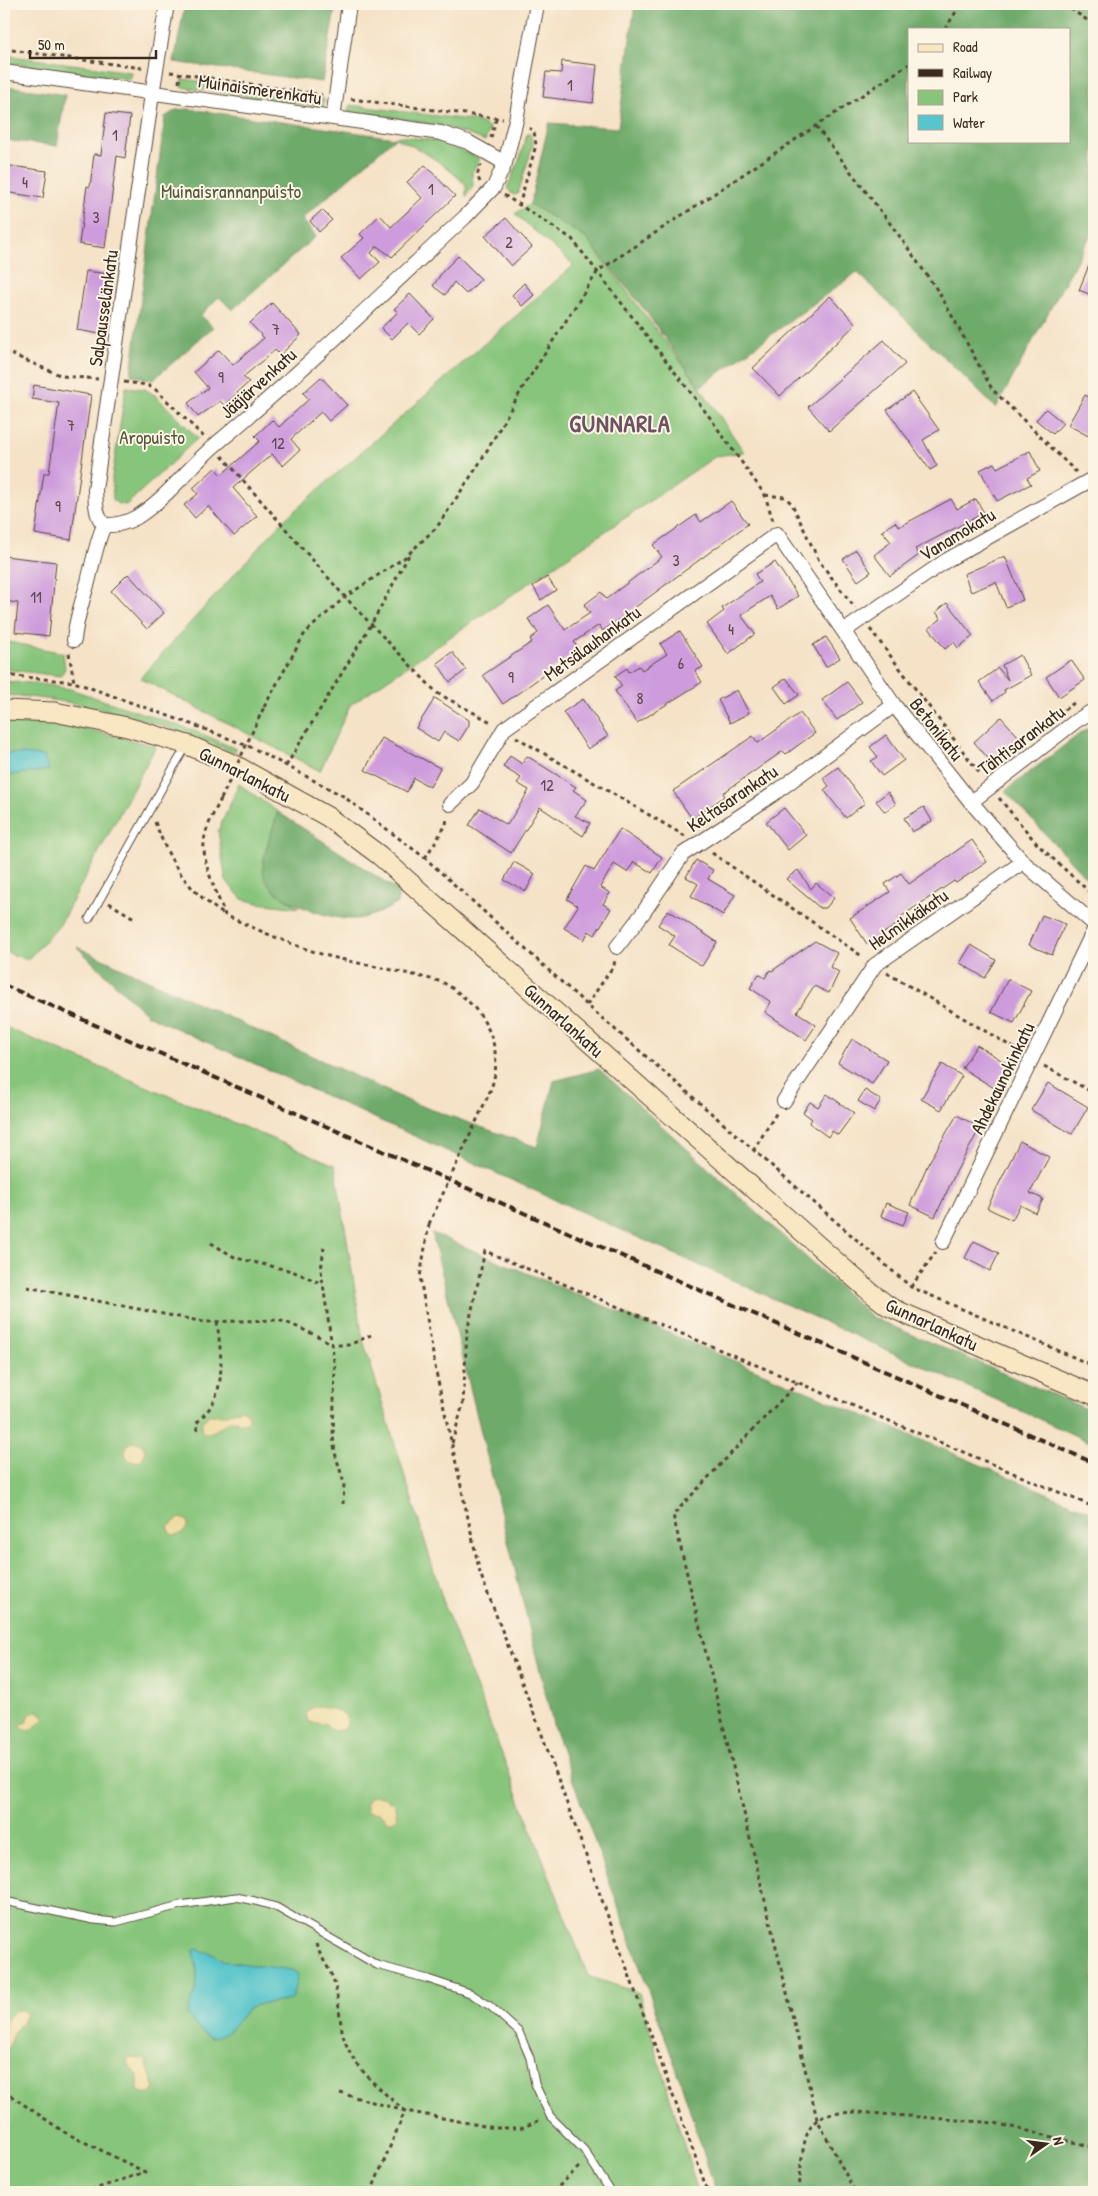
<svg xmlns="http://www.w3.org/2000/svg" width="1098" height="2196" viewBox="0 0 1098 2196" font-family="'Patrick Hand',sans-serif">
  <rect width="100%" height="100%" fill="#fcf5e5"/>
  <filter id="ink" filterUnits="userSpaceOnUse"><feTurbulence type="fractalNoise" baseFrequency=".02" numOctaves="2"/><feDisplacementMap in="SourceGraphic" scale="10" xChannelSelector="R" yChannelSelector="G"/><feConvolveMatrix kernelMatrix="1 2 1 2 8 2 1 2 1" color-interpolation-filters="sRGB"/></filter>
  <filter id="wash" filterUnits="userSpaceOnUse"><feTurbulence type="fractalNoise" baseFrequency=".0096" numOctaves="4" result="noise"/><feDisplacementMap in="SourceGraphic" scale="20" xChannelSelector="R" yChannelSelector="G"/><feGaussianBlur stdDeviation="1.12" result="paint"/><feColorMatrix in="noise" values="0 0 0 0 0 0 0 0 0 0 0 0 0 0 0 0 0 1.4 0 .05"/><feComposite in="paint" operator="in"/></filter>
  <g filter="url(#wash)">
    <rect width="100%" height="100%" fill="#f5e2c7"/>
    <path fill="#88c57b" stroke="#62784c" d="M4,55L131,72L130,79L4,62Z
      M183,79L324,99L323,107L181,87Z
      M350,105L477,121L490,128L485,141C440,122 396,118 348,111Z
      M527,134H530L533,144L518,194L513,195L507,188L519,161Z
      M400,136L437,141L477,157L479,160L472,172L473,186L466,197V185C446,165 422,149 395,138Z
      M530,204L586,238L700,387L744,452L716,456L350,705L320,771L140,678L284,520L574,265L515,214Z
      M126,387L145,389L156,396L198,438L126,505L118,504L113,500L112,477Z
      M4,641L63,653L65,669L60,676L4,669Z
      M4,681L40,684L70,689L195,731L236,749L234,753C161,721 84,700 4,695Z
      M4,721L58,722L156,746L59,926L27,960L4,951V776L49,769L11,753L4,755Z
      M239,784L278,812L263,862L276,892L299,908L258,903L242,899L226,881L218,831Z
      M4,1027L335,1165L363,1340L445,1607L588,1976L639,1993L698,2192H4Z"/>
    <path fill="#6eaa6b" stroke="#546a44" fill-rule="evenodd" d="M185,4H336L322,82L174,62Z
      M635,4H1094V229L996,408L857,272L700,387L644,309L586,238L530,204L549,123L618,128ZM909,29H1069V141H909Z
      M14,87L65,95L57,146L4,140V89Z
      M189,109L395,138L302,219L316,236L232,310L219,297L201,315L213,327L153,380L131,375L165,117L176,110Z
      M1094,726V886L1005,791L1082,732Z
      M278,812L399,891L397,904C383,911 366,920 350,919C327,918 276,902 265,879C258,863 273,829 278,812Z
      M77,947L413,1103L537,1147L554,1081L599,1069L873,1318L1094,1412V1444L147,1015Z
      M432,1233L1094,1513V2192H716L678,2073L554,1728Z"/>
    <path fill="#eeda9e" stroke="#94825e" d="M242,1409L249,1414V1421L239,1424L236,1420C223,1421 217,1434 204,1433L201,1430L202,1422L209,1415H224Z
      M125 1452a10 10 0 1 1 20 0a10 10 0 1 1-20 0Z
      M179,1518L187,1520L188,1524C185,1533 182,1534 172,1535L168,1530L169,1526Z
      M321,1706C333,1710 354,1711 345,1729L333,1731L326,1724L308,1722L306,1714L313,1707Z
      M35,1712H40L45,1719L32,1729L25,1730L22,1728L21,1724L27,1722L30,1714Z
      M372,1796L384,1797L388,1801L394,1803L397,1817L393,1821H387L380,1813L367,1812C364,1804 366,1801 372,1796Z
      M19,2010H23L27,2015L12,2036L9,2047L4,2051C4,2036 1,2016 19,2010Z
      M129,2058L145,2059L155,2089C151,2095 143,2094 137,2090L138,2075L128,2065L127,2060Z"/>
    <path fill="#57c5cb" stroke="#497874" d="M11,753L44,756L49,770L4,776V755Z
      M196,1949L214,1954L224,1961L292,1970L298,1974L292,1999C279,2005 262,2000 250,2008C237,2016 233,2036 211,2038L198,2029L187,2014C192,1999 198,1986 197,1971C197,1964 194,1958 193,1951Z"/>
    <g id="blocks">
      <path fill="#ce9cdd" d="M562,61L597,65L593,103L543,97L546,72L561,73Z
        M106,113L130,116L125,158L117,156L105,248L79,244L87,186L90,187L94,154L101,155Z
        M4,165L47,171L43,198L4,192Z
        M425,165L455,196L392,257L377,246L371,253L380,262L361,279L341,258L364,238L360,234L380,215L391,227L422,198L407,182Z
        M322,210L332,220L319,232L310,221Z
        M506,218L532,247L511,266L485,236Z
        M1094,253V296L1079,290Z
        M458,256L481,279L466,294L454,282L445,295L433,286L443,271Z
        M86,271L109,274L100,334L77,330Z
        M524,283L534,295L522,306L512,295Z
        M410,294L434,319L419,334L408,323L392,339L381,328L398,312L394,309Z
        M830,296L856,324L780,396L753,368Z
        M272,303L301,335L280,355L275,350L243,377L249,382L224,405L220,401L198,417L188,403L208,388L194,372L219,350L233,365L264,338L250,323Z
        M884,340L905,364L829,431L808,407Z
        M321,377L347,405L329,421L321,412L291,439L300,450L283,466L272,454L233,488L257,516L234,536L208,506L195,518L184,505L198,494L193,488L215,468L221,475L260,441L255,436L272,420L279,427L309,399L303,393Z
        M34,385L91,395L71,540L35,534L44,473H49L59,403L32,399Z
        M912,392L939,430L923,440L937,466L930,470L887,410Z
        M1085,395L1094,400V439L1068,425Z
        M1046,409L1063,423L1053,434L1036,420Z
        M1030,451L1040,471L1027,478L1031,484L997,501L980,470L994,463L997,468Z
        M951,499L957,509L976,499L984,513L915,549L919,555L890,576L874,555L891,542L882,531L895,522L899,527Z
        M731,501L748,524L603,631L599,625L574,642L579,650L503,704L483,675L532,642L530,639L538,633L528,619L548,605L565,630L590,613L584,605L601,592L606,599L662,557L653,545L696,515L701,522Z
        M856,550L871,572L858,581L843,559Z
        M4,556L56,562L49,636L15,632L18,603L4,601Z
        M1005,556L1023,600L1006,607L996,582L971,592L964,574Z
        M775,562L798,596L778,609L770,596L741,615L755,634L728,654L707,624L724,611L722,608L760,582L755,574Z
        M128,574L164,613L147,629L111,591Z
        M547,577L556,590L541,600L533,586Z
        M947,603L973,636L958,648L954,642L945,649L929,628L941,619L936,612Z
        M680,631L703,667L695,671L702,682L637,723L615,691L622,686L615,676L627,668L629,672L639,666L642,670L667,654L660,644Z
        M826,637L840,658L826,667L813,645Z
        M452,652L466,670L450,682L437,663Z
        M1020,655L1031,675L1004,690L1005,692L993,701L979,682L998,668L1008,680L1002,665Z
        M1071,660L1085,680L1059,697L1046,677Z
        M786,678L799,695L786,704L774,687Z
        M847,682L862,702L837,720L822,700Z
        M737,690L749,713L730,723L718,700Z
        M435,698L469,720V725L459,741L444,732L438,742L416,728Z
        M583,699L608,736L588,749L563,712Z
        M800,713L815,733L786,754L783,751L723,793L725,796L692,819L673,791L753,736L758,743Z
        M1001,717L1019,737L992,763L974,742Z
        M886,735L904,760L882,776L871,761L878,757L870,747Z
        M382,738L440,768L430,787L414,778L407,792L365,770Z
        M510,756L522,764L527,756L576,787L573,790L587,800L575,816L590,823L583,836L540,807L511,853L469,825L480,808L507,825L525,797L529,790L517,783L521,778L503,767Z
        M838,767L865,803L846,818L824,790L829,786L823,778Z
        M888,792L896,804L885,812L876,801Z
        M924,807L932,821L912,832L904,818Z
        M784,808L806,835L788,850L766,822Z
        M620,829L662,857L652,873L634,862L627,872L614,864L600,887L610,893L603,904L611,909L595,935L589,931L584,940L564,928L578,906L567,899L586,866L594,871Z
        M972,840L987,862L956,883L954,881L899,918L901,922L867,944L850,918L890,892L885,884L901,873L909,884Z
        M696,860L713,870L708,879L735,895L723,915L691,896L698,884L686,877Z
        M514,862L535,874L526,891L504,880Z
        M798,870L811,889L816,883L834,898L826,908H820L786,879Z
        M668,910L717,942L702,966L669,945L675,936L658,925Z
        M1042,915L1065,924L1052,955L1029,945Z
        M815,941L837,953L830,967L839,972L829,993L814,986L797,1012L816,1025L806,1040L765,1012L771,1002L750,988L759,974L765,978L770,970L772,971Z
        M971,945L996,960L985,978L960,963Z
        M1008,979L1031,991L1014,1023L991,1012Z
        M852,1039L887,1060L872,1084L838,1063Z
        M977,1045L1009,1065L994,1088L962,1068Z
        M942,1064L962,1076L941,1110L921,1099Z
        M1048,1083L1088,1107L1072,1134L1031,1110Z
        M865,1090L881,1100L874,1111L858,1101Z
        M827,1094L854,1113L838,1135L832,1131L828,1137L809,1123L812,1119L803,1112L810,1102L818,1107Z
        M957,1115L980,1128L956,1172L935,1217L910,1205L928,1164Z
        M1020,1141L1049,1157L1030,1193L1043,1199L1036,1213L1020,1205L1012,1220L987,1208Z
        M886,1203L909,1212L903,1225L881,1216Z
        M974,1241L999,1253L990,1271L965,1258Z"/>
    </g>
  </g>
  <g filter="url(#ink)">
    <use href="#blocks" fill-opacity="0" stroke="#574637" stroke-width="1"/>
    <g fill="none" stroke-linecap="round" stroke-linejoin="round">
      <g stroke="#574637" stroke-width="9">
        <path id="lane" d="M89,919L172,770L186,747
          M4,1901L94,1920L116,1922L180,1905L236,1897L255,1901L276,1907L377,1965L428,1979L470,1993L490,2006L519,2032L530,2058L535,2084L550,2116L584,2150L611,2192"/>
      </g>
      <g stroke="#574637" stroke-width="16">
        <path id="street" d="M4,72L441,133L468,142L505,163
          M333,118L349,4
          M104,525C95,515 96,503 95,490L152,94L167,4
          M844,631L947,560L1094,478
          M74,640C76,619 82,602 88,582C93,562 96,544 104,525C116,526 126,523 137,517C167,498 188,468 215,445C301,373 383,293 465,217L494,187L505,163L516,120L537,4
          M971,802L1076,721L1094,710
          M450,804L472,783L504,729L777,534L894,705L971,802L1023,862L1094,924
          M617,947L643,913L683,854L772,795L894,705
          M784,1101L875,965L1023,862
          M943,1242L1094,930"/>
      </g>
      <g stroke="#574637" stroke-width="21">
        <path id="secondary" d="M4,710L55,712L127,727L188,745L235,765L328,817L379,855L869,1291L888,1306L905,1314L1094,1395"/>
      </g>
      <path stroke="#574637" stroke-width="3" stroke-dasharray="4 4" stroke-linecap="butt" d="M1064,4L1094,25
        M945,29L961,4
        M4,49L142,68
        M170,72L322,95
        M179,83L180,74
        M351,99L503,119
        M816,126L898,234L940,294L992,389L1076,472
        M491,138L496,119
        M480,182L477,175L481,165
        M504,195L572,239L708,415L765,495L773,521
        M519,206L536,145L534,131L529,128
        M4,351L62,376L98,379
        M124,382L147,385L156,390L204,437
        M222,456L345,597L437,693L491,722
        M765,495L785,497L792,504L819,561L855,608
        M870,629L981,775
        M69,653L74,682
        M4,675L74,682L199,727L253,748L343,796L425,858L587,1005L911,1287L1094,1366
        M264,707L305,633L345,597L404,558L437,527L481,461L522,389L598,271L909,64
        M1051,719L1074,703
        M516,737L685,836
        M286,766L372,623L410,553
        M999,798L1038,845L1094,896
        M221,799C214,813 205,828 204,843C202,863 218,896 225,915C258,930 293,946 328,956C359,964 391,969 422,977C429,979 440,980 447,985C487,1009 509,1054 487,1098
        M155,822C171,865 186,889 225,915
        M712,853L863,957
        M425,858L446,825L447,817
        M109,903L134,918
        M887,973L1019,1051
        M587,1005L614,965L615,960
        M1044,1066L1094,1093
        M753,1151L777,1112
        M429,1224L420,1277L436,1372L480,1573L541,1732L708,2192
        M211,1243L236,1258L292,1271L323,1284
        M324,1247L321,1270L335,1368L333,1436L335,1453L344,1483L343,1504
        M27,1287L204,1322L278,1320L288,1323L322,1338L332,1345H349L371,1335
        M911,1287L936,1252
        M798,1382L673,1515L817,2119L855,2192
        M198,1430L196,1424C200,1419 205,1414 209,1409C227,1384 220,1349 217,1321
        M452,1443L463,1404L467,1332L485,1251L1094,1507
        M316,1944C320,1957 330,1968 334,1982C339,1999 339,2017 343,2035C352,2068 381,2090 405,2111L371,2192
        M4,2091L64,2132L145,2172L86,2192
        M340,2093L405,2111L495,2128H521L541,2120
        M4,2175L12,2192
        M553,2192L581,2165
        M799,2192C801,2173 800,2129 819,2119C830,2112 845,2113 857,2112L995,2123L1094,2147"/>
      <use href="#lane" stroke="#fff" stroke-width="7"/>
      <use href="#street" stroke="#fff" stroke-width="14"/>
      <use href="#secondary" stroke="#f9e7c3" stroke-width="19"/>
      <path stroke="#3b2a1e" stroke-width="4" stroke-dasharray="8 4" stroke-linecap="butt" d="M4,985L1094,1463"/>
      <path stroke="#574637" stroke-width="3" stroke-dasharray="4 4" stroke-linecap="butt" d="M221,799L264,707
        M429,1224L487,1098"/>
    </g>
  </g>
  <g text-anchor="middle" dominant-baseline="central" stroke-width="4" stroke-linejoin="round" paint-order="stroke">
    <g font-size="16" fill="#60464e">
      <text x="570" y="85">1</text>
      <text x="115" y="135">1</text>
      <text x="25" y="182">4</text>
      <text x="431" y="189">1</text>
      <text x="96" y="217">3</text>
      <text x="509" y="242">2</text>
      <text x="276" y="329">7</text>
      <text x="221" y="377">9</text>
      <text x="71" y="425">7</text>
      <text x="278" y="443">12</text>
      <text x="58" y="506">9</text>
      <text x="676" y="560">3</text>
      <text x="36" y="597">11</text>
      <text x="731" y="629">4</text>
      <text x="681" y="663">6</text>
      <text x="511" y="677">9</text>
      <text x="640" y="698">8</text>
      <text x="547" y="785">12</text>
    </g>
    <g font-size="19" fill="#3b2a1e" stroke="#fcf5e5">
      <text transform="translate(260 89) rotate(8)">Muinaismerenkatu</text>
      <text transform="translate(103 308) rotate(-82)">Salpausselänkatu</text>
      <text transform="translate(258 383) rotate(-42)">Jääjärvenkatu</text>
      <text transform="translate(957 534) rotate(-31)">Vanamokatu</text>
      <text transform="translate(592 643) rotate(-36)">Metsälauhankatu</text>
      <text transform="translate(937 729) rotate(52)">Betonikatu</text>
      <text transform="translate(1021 740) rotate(-37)">Tähtisarankatu</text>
      <text transform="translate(245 774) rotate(27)">Gunnarlankatu</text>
      <text transform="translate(732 798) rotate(-34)">Keltasarankatu</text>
      <text transform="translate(908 919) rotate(-35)">Helmikkäkatu</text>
      <text transform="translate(564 1020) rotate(42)">Gunnarlankatu</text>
      <text transform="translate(1002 1078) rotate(-64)">Ahdekaunokinkatu</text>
      <text transform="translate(932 1324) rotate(25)">Gunnarlankatu</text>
    </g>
    <g font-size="19" fill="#52583a" stroke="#fcf5e5">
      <text x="231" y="191">Muinaisrannanpuisto</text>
      <text x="152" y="437">Aropuisto</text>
    </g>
    <g font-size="24" font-weight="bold" letter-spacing="1" fill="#6e5261" stroke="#fcf5e5">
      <text x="620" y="423">GUNNARLA</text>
    </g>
  </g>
  <rect width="1098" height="2196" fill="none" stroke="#fcf5e5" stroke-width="20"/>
  <rect x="908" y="28" width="162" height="115" fill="#fcf5e5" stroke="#afa495"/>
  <rect x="918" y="44" width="25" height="8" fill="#f9e7c3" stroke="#afa495"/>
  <text x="953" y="52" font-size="15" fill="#3b2a1e">Road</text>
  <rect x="918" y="69" width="25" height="8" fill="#3b2a1e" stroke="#afa495"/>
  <text x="953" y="78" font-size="15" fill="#3b2a1e">Railway</text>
  <rect x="918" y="90" width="25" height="15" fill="#88c57b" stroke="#afa495"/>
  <text x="953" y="102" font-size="15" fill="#3b2a1e">Park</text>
  <rect x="918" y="115" width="25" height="15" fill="#57c5cb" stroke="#afa495"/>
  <text x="953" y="128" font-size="15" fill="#3b2a1e">Water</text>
  <g transform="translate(1046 2144) rotate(76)" stroke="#fcf5e5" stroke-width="4" paint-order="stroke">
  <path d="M0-4L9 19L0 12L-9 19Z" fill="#3b2a1e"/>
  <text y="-8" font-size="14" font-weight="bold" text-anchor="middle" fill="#3b2a1e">N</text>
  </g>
  <path d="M30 50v8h126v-8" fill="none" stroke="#3b2a1e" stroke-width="2.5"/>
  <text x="38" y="50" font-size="15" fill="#3b2a1e" stroke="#fcf5e5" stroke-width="4" paint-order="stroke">50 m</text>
</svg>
